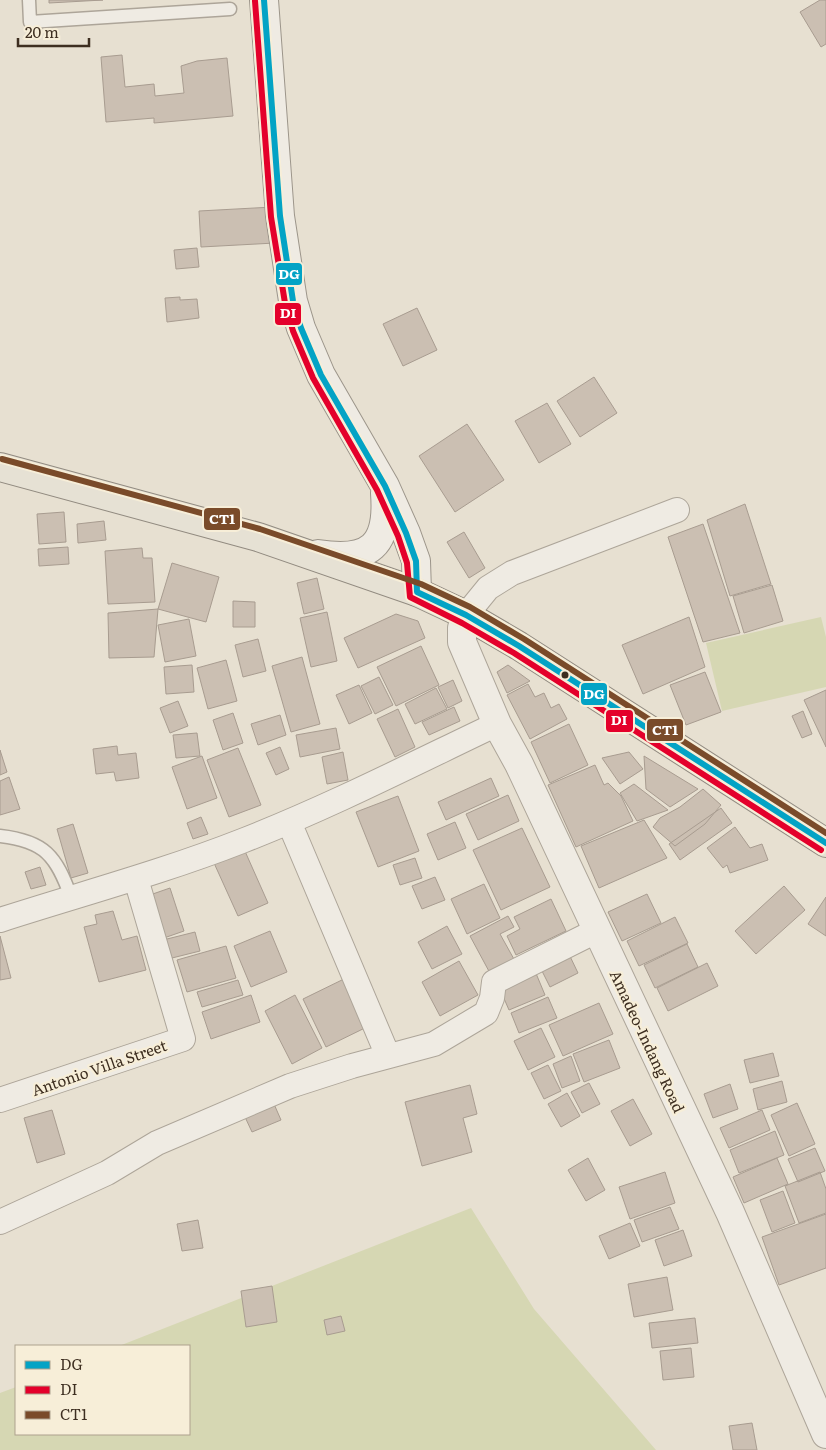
<svg xmlns="http://www.w3.org/2000/svg" width="826" height="1450" viewBox="0 0 826 1450" font-family="Literata,serif">
  <rect width="100%" height="100%" fill="#e7e0d1"/>
  <path fill="#d6d7b3" d="M821,617L826,637V687L722,711L706,643Z
    M471,1208L534,1309L656,1450H0V1393L16,1387V1434H189V1346H119Z"/>
  <path fill="#cbbfb2" stroke="#a89c90" d="M49,0H103L49,3Z
    M820,0H826V44L821,47L800,12Z
    M122,55L125,87L154,84L155,96L184,93L181,66L197,61L227,58L233,116L154,123V118L106,122L101,57Z
    M273,207L275,243L201,247L199,211Z
    M197,248L199,267L176,269L174,250Z
    M180,297V300L197,299L199,318L167,322L165,298Z
    M417,308L437,350L403,366L383,324Z
    M594,377L617,413L580,437L557,401Z
    M547,403L571,444L539,463L515,421Z
    M467,424L504,480L455,512L419,456Z
    M745,504L771,584L730,596L707,520Z
    M64,512L66,542L39,544L37,514Z
    M104,521L106,540L78,543L77,524Z
    M703,524L740,633L703,642L668,537Z
    M464,532L485,568L469,578L447,542Z
    M68,547L69,564L39,566L38,549Z
    M142,548L143,558H152L155,602L108,604L105,551Z
    M172,563L219,577L206,622L158,609Z
    M317,578L324,609L304,614L297,583Z
    M772,585L783,621L744,633L733,596Z
    M233,601L255,602V627H233Z
    M158,609L154,657L109,658L108,613Z
    M327,612L337,661L311,667L300,618Z
    M396,614L418,621L425,638L358,668L344,638Z
    M689,617L705,667L643,694L622,645Z
    M189,619L196,656L165,662L158,625Z
    M258,639L266,671L243,677L235,645Z
    M421,646L439,685L396,706L377,667Z
    M302,657L320,724L291,732L272,666Z
    M226,660L237,701L208,709L197,668Z
    M192,665L194,692L166,694L164,667Z
    M508,665L530,681L507,693L497,672Z
    M705,672L721,712L686,725L670,685Z
    M379,677L393,705L375,714L361,686Z
    M453,680L462,701L448,708L438,687Z
    M528,684L535,697L544,693L551,708L559,704L567,719L530,739L507,695Z
    M359,685L372,713L349,724L336,695Z
    M436,688L447,709L415,724L405,704Z
    M826,690V747L804,700Z
    M178,701L188,726L170,733L160,708Z
    M454,707L460,721L429,735L422,722Z
    M398,709L415,747L395,757L377,719Z
    M803,711L812,734L802,738L792,716Z
    M233,713L243,743L223,750L213,720Z
    M280,715L286,735L258,745L251,724Z
    M569,724L588,765L550,783L531,742Z
    M336,728L340,749L300,757L296,735Z
    M197,733L200,756L176,758L173,735Z
    M117,746L118,755L136,753L139,778L116,781L114,772L96,774L93,749Z
    M280,747L289,769L276,775L266,753Z
    M238,748L261,805L229,817L207,760Z
    M0,750L7,772L0,775Z
    M343,752L348,780L327,784L322,757Z
    M629,752L643,769L620,784L602,758Z
    M202,756L217,798L187,809L172,767Z
    M644,756L698,789L670,807L646,789Z
    M595,765L604,785L608,783L621,796L633,821L576,847L548,785Z
    M9,777L20,809L0,815V781Z
    M491,778L499,796L446,820L438,802Z
    M634,784L668,810L637,821L620,793Z
    M703,789L721,805L705,824L675,846L653,827L660,818L680,807Z
    M508,795L519,821L478,840L466,814Z
    M398,796L419,851L378,867L356,812Z
    M721,808L732,823L680,860L669,844Z
    M201,817L208,834L193,839L187,823Z
    M644,820L667,858L599,888L581,846Z
    M455,822L466,848L438,860L427,834Z
    M73,824L88,873L71,878L57,829Z
    M735,827L750,848L762,844L768,860L730,873L727,865L723,868L707,848Z
    M522,828L550,887L501,910L473,850Z
    M244,849L268,903L238,916L214,863Z
    M415,858L422,878L400,885L393,865Z
    M40,867L46,885L31,889L25,872Z
    M435,877L445,900L422,909L412,886Z
    M484,884L500,918L467,934L451,899Z
    M784,886L805,910L756,954L735,931Z
    M170,888L184,931L161,939L147,896Z
    M647,894L661,923L622,941L608,912Z
    M826,897V936L808,924Z
    M551,899L566,931L516,955L507,936L520,929L514,917Z
    M113,911L122,940L137,936L146,970L99,982L84,927L97,924L95,915Z
    M508,916L514,927L500,934L515,961L491,975L470,936Z
    M675,917L688,943L639,966L627,941Z
    M447,926L462,954L432,969L418,942Z
    M270,931L287,972L251,987L234,946Z
    M195,932L200,951L164,960L159,941Z
    M0,936L11,978L0,980Z
    M687,944L698,967L655,988L644,965Z
    M226,946L236,978L187,992L177,960Z
    M567,950L578,973L550,987L539,965Z
    M459,961L478,995L440,1016L422,982Z
    M707,963L718,986L668,1011L657,988Z
    M535,971L545,995L509,1010L499,987Z
    M348,977L371,1025L326,1047L303,999Z
    M238,980L243,995L202,1007L197,992Z
    M251,995L260,1022L211,1039L202,1012Z
    M295,995L322,1048L292,1064L265,1011Z
    M548,997L557,1018L519,1033L511,1013Z
    M599,1003L613,1034L563,1056L549,1025Z
    M541,1028L555,1057L528,1070L514,1041Z
    M609,1040L620,1068L584,1082L573,1054Z
    M773,1053L779,1076L750,1083L744,1060Z
    M571,1056L580,1081L562,1088L553,1064Z
    M548,1065L561,1091L544,1099L531,1073Z
    M782,1081L787,1102L758,1110L753,1089Z
    M589,1083L600,1104L582,1113L571,1092Z
    M730,1084L738,1109L713,1118L704,1094Z
    M470,1085L477,1114L463,1118L472,1152L422,1166L405,1102Z
    M567,1093L580,1116L561,1127L548,1104Z
    M633,1099L652,1134L630,1146L611,1111Z
    M797,1103L815,1144L789,1156L771,1115Z
    M274,1104L281,1120L252,1132L245,1117Z
    M52,1110L65,1154L37,1163L24,1118Z
    M762,1110L770,1130L729,1148L720,1128Z
    M775,1131L784,1155L739,1173L730,1150Z
    M815,1148L825,1171L798,1182L788,1159Z
    M588,1158L605,1190L586,1201L568,1170Z
    M777,1158L788,1184L744,1203L733,1177Z
    M665,1172L675,1203L630,1219L619,1187Z
    M820,1172L826,1189V1213L799,1223L785,1186Z
    M783,1191L795,1223L772,1232L760,1200Z
    M670,1207L679,1229L642,1242L634,1220Z
    M826,1214V1268L779,1285L762,1237Z
    M198,1220L203,1248L182,1251L177,1224Z
    M630,1223L640,1246L609,1259L599,1236Z
    M683,1230L692,1256L664,1266L655,1240Z
    M667,1277L673,1310L634,1317L628,1284Z
    M272,1286L277,1322L246,1327L241,1291Z
    M341,1316L345,1331L327,1335L324,1320Z
    M695,1318L698,1343L652,1348L649,1323Z
    M691,1348L694,1377L663,1380L660,1351Z
    M752,1423L757,1450H733L729,1426Z"/>
  <g fill="none" stroke-linecap="round" stroke-linejoin="round">
    <g stroke="#ada599" stroke-width="15">
      <path id="service" d="M29,0L30,22L230,9
        M0,836C45,841 56,856 71,897"/>
    </g>
    <g stroke="#ada599" stroke-width="26">
      <path id="minor" d="M466,615L488,588L512,573L677,510
        M289,822L388,1056
        M0,920C81,894 163,872 242,841C329,807 413,764 497,724
        M0,1100L183,1039L136,879
        M0,1222L107,1173L157,1143L290,1086L352,1066L434,1044L486,1013L492,998L494,982L596,931"/>
    </g>
    <g stroke="#ada599" stroke-width="30">
      <path id="tertiary" d="M466,615L462,628V642L497,724L519,764L730,1212L826,1434"/>
    </g>
    <g stroke="#9c958a" stroke-width="30">
      <path id="secondary" d="M264,0L280,216L293,301L301,328L321,375L385,486L406,533L416,561L417,592
        M318,554C370,562 389,546 385,493"/>
    </g>
    <g stroke="#928b80" stroke-width="30">
      <path id="primary" d="M0,467L258,537L417,592L466,615L519,646L826,843"/>
    </g>
    <use href="#service" stroke="#efebe3" stroke-width="12"/>
    <use href="#minor" stroke="#efebe3" stroke-width="24"/>
    <use href="#tertiary" stroke="#efebe3" stroke-width="28"/>
    <use href="#secondary" stroke="#efebe3" stroke-width="28"/>
    <use href="#primary" stroke="#e6e1d4" stroke-width="28"/>
    <g stroke="#f7eed8" stroke-width="10">
      <path id="bus-1" d="M264,0L280,216L293,301L301,328L321,375L385,486L406,533L416,561L417,592L466,615L519,646L826,843"/>
    </g>
    <g stroke="#f7eed8" stroke-width="10">
      <path id="bus-2" d="M255,1L271,217L285,303L293,331L313,378L377,490L398,536L407,563L410,597L462,623L514,653L821,850"/>
    </g>
    <g stroke="#f7eed8" stroke-width="10">
      <path id="bus-3" d="M2,459L260,529L421,584L470,607L524,639L826,833"/>
    </g>
    <use href="#bus-1" stroke="#03a3c5" stroke-width="6"/>
    <use href="#bus-2" stroke="#e4002b" stroke-width="6"/>
    <use href="#bus-3" stroke="#7a4b2a" stroke-width="6"/>
  </g>
  <circle fill="#3d2e20" stroke="#f7eed8" stroke-width="2" cx="565" cy="675" r="4.5"/>
  <g text-anchor="middle" dominant-baseline="central" stroke-width="4.5" stroke-linejoin="round" paint-order="stroke">
    <g font-size="15" fill="#3d2e20" stroke="#f7eed8">
      <text transform="translate(648 1041) rotate(65)">Amadeo-Indang Road</text>
      <text transform="translate(99 1067) rotate(-19)">Antonio Villa Street</text>
    </g>
  </g>
  <g stroke="#f7eed8" stroke-width="2">
    <rect x="275" y="262" width="28" height="24" rx="5" fill="#03a3c5"/>
    <rect x="274" y="302" width="28" height="24" rx="5" fill="#e4002b"/>
    <rect x="203" y="507" width="38" height="24" rx="5" fill="#7a4b2a"/>
    <rect x="580" y="682" width="28" height="24" rx="5" fill="#03a3c5"/>
    <rect x="605" y="709" width="29" height="24" rx="5" fill="#e4002b"/>
    <rect x="646" y="718" width="38" height="24" rx="5" fill="#7a4b2a"/>
  </g>
  <g font-size="14" text-anchor="middle" font-weight="bold" fill="#fff">
    <text x="289" y="279">DG</text>
    <text x="288" y="318">DI</text>
    <text x="222" y="524">CT1</text>
    <text x="594" y="699">DG</text>
    <text x="619" y="725">DI</text>
    <text x="665" y="735">CT1</text>
  </g>
  <rect x="15" y="1345" width="175" height="90" fill="#f7eed8" stroke="#ada18e"/>
  <rect x="25" y="1361" width="25" height="8" fill="#03a3c5" stroke="#ada18e"/>
  <text x="60" y="1370" font-size="15" fill="#3d2e20">DG</text>
  <rect x="25" y="1386" width="25" height="8" fill="#e4002b" stroke="#ada18e"/>
  <text x="60" y="1395" font-size="15" fill="#3d2e20">DI</text>
  <rect x="25" y="1411" width="25" height="8" fill="#7a4b2a" stroke="#ada18e"/>
  <text x="60" y="1420" font-size="15" fill="#3d2e20">CT1</text>
  <path d="M18 38v8h71v-8" fill="none" stroke="#3d2e20" stroke-width="2.5"/>
  <text x="25" y="38" font-size="15" fill="#3d2e20" stroke="#f7eed8" stroke-width="4" paint-order="stroke">20 m</text>
</svg>
